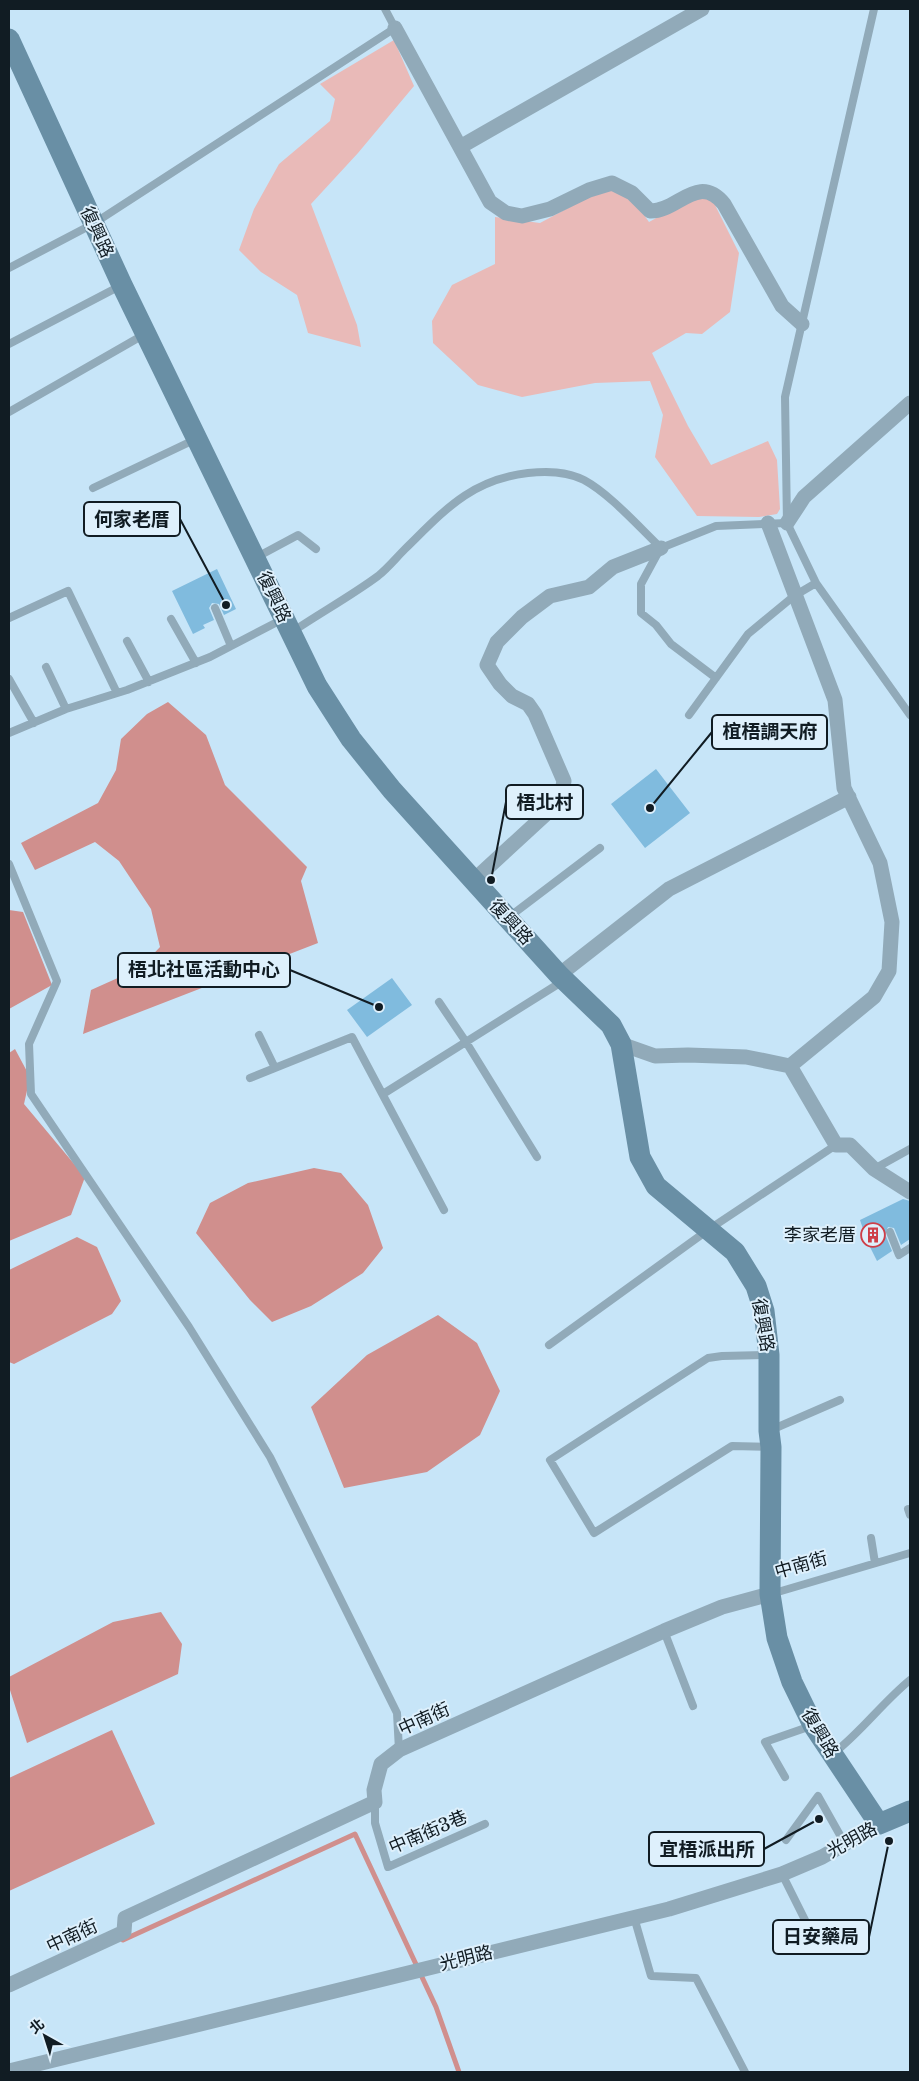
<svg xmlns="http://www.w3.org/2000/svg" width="919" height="2081" viewBox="0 0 919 2081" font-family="'Libre Baskerville','Noto Sans TC',serif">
  <rect width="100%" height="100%" fill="#c7e5f8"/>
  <path fill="#e9bab8" d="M394,40L414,86L358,153L311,204L357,325L361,347L308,333L297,295L261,272L239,250L254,209L279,164L330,121L335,99L320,84Z
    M613,190L630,195L649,222L700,194L712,199L739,253L730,312L702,334L686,333L652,353L688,426L711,465L768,441L777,460L780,509L777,514L759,517L697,516L655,457L663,415L650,381L595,383L522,397L478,385L433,343L432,321L452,285L495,264V217L540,223L598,192Z"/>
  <path fill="#d08f8d" d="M168,702L206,735L225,785L307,867L301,881L318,943L83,1034L91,990L140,968L160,947L151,909L119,861L95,842L35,870L21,843L98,803L116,770L121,739L147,714Z
    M9,910L23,912L52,985L9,1009Z
    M15,1049L30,1077L24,1104L85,1177L71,1215L9,1241V1053Z
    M314,1168L341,1173L368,1205L383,1248L363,1273L311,1306L272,1322L250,1300L196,1233L210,1203L248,1183Z
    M77,1237L97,1247L121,1301L112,1314L14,1364L9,1362V1270Z
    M438,1315L477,1343L500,1391L480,1435L427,1472L344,1488L311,1407L367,1355Z
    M161,1612L182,1644L178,1674L27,1743L9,1687V1677L113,1622Z
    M112,1730L155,1824L9,1891V1778Z"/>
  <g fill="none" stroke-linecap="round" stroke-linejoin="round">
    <path stroke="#d08f8d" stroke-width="5" d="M123,1940L355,1834L436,2007L459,2072"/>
  </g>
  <path fill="#80bbde" d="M217,569L236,609L224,615L219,604L212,603L209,608L214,620L203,625L205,628L193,634L172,591Z
    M656,769L690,813L645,848L611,804Z
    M392,978L412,1005L367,1037L347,1010Z
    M903,1199L910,1201V1239L901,1245L894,1228L888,1227L885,1234L892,1251L877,1261L867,1241L860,1220Z"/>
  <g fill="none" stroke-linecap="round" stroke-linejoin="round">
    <path stroke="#91aab9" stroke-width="8" d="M874,9L785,397L787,523L816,583L910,715
      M9,268L93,224L395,28L385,9
      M9,344L120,286
      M9,412L145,334
      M93,488L196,439
      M660,549L641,584V613L656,625L671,644L716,678
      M257,557L298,535L316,549
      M215,608L231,646
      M9,618L68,591L117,693
      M171,619L196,663
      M292,632C320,613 351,596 378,576C388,568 396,558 405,549C444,511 470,480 528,473C547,471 566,471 584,480C610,494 639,527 661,548L716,526L787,523
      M127,641L149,682
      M46,667L66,709
      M9,679L34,723
      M689,715L748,634L794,596L816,583
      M9,733L66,709L127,690L210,657L283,619
      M9,864L57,981L29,1044L31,1094L189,1327L270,1457L397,1713L399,1750
      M509,917L600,848
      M439,1002L466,1042L537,1157
      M259,1035L275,1068
      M250,1078L352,1037L444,1210
      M383,1094L563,981
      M874,1169L910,1149
      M890,1232L899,1255L910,1248
      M549,1345L708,1230L836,1145
      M767,1355L722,1356L708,1358L550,1460L594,1533L732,1446L770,1447
      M771,1430L840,1400
      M908,1509L910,1515
      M871,1538L875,1563
      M771,1594L910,1553
      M664,1631L693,1706
      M834,1753C862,1731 883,1702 910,1680
      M785,1777L765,1742L811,1726
      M375,1802V1823L388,1867L485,1824
      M786,1840L818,1796L845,1844
      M782,1874L809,1928L828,1937
      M634,1917L651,1976L696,1978L745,2072"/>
    <path stroke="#91aab9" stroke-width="15" d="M395,28L490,202L506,213L522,216L550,209L589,190L612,183L632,193L650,211C677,212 698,172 724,204L782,306L802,324
      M460,147L702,9
      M787,523L804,497L910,403
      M473,881L560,801L564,781L535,714L528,704L512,696L500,684L487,665L497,642L522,617L550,596L589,587L613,567L661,548
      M559,975L669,889L849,797
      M621,1044L655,1056L688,1055L746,1057L790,1066L874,997L889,971L892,922L880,863L844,788L835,700L768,523
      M790,1066L836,1145H850L874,1169L910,1192
      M9,1985L124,1932L125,1918L375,1802L374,1790L381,1764L399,1750L664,1631L722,1607L770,1594
      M9,2071L669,1909L782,1874L822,1857L879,1824"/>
    <path stroke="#698fa5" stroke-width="21" d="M9,39L122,285L317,686L351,739L392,790L559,975L611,1025L621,1044L640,1157L656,1186L735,1252L756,1286L764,1311L769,1355V1431L771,1447L770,1594L777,1638L792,1682L813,1725L879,1824L910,1811"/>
  </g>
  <defs>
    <g id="building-ring" transform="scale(1.25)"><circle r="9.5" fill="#def0fc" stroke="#ce3e48" stroke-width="1.5"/><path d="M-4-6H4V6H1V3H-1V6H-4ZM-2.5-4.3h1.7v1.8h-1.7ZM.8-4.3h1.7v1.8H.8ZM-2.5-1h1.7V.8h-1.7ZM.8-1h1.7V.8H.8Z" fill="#ce3e48"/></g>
  </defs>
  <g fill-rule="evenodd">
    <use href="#building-ring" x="873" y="1235"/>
  </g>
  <g text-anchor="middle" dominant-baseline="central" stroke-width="4" stroke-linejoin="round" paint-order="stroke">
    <g font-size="18" fill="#111c23" stroke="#def0fc">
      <text transform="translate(97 232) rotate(65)">復興路</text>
      <text transform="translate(274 597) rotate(64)">復興路</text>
      <text transform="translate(511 922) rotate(47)">復興路</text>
      <text transform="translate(763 1325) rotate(80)">復興路</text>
      <text transform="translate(801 1565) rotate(-16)">中南街</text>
      <text transform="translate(424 1719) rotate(-24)">中南街</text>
      <text transform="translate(820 1733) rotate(59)">復興路</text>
      <text transform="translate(428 1832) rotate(-23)">中南街3巷</text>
      <text transform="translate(852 1840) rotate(-29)">光明路</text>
      <text transform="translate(72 1936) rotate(-25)">中南街</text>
      <text transform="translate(466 1958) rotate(-14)">光明路</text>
    </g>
    <g font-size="18" fill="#111c23" stroke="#def0fc" text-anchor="end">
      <text x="856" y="1235">李家老厝</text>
    </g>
  </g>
  <path fill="none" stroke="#111c23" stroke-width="2" d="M226 605L180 519M650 808L712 732M491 880L506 802M379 1007L290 970M819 1819L764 1849M889 1841L869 1937"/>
  <g fill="#111c23" stroke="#def0fc" stroke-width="2">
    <circle cx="226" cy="605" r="5"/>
    <circle cx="650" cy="808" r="5"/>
    <circle cx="491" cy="880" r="5"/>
    <circle cx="379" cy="1007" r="5"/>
    <circle cx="819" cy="1819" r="5"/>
    <circle cx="889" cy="1841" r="5"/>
  </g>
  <g fill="#def0fc" stroke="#111c23" stroke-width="2">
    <rect x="84" y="502" width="96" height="34" rx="5"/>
    <rect x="712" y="715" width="115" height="34" rx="5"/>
    <rect x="506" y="785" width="77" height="34" rx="5"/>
    <rect x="118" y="953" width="172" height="34" rx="5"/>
    <rect x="649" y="1832" width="115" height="34" rx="5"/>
    <rect x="773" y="1920" width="96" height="34" rx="5"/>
  </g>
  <g font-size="19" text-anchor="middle" font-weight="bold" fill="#111c23">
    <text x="132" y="526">何家老厝</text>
    <text x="770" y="738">椬梧調天府</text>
    <text x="545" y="809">梧北村</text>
    <text x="204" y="976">梧北社區活動中心</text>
    <text x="707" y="1856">宜梧派出所</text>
    <text x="821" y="1943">日安藥局</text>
  </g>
  <rect width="919" height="2081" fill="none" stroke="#111c23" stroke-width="20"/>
  <g transform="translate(45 2036) rotate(321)" stroke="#def0fc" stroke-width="4" paint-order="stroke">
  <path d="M0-4L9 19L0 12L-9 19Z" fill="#111c23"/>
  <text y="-8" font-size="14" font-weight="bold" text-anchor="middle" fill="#111c23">北</text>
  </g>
</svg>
